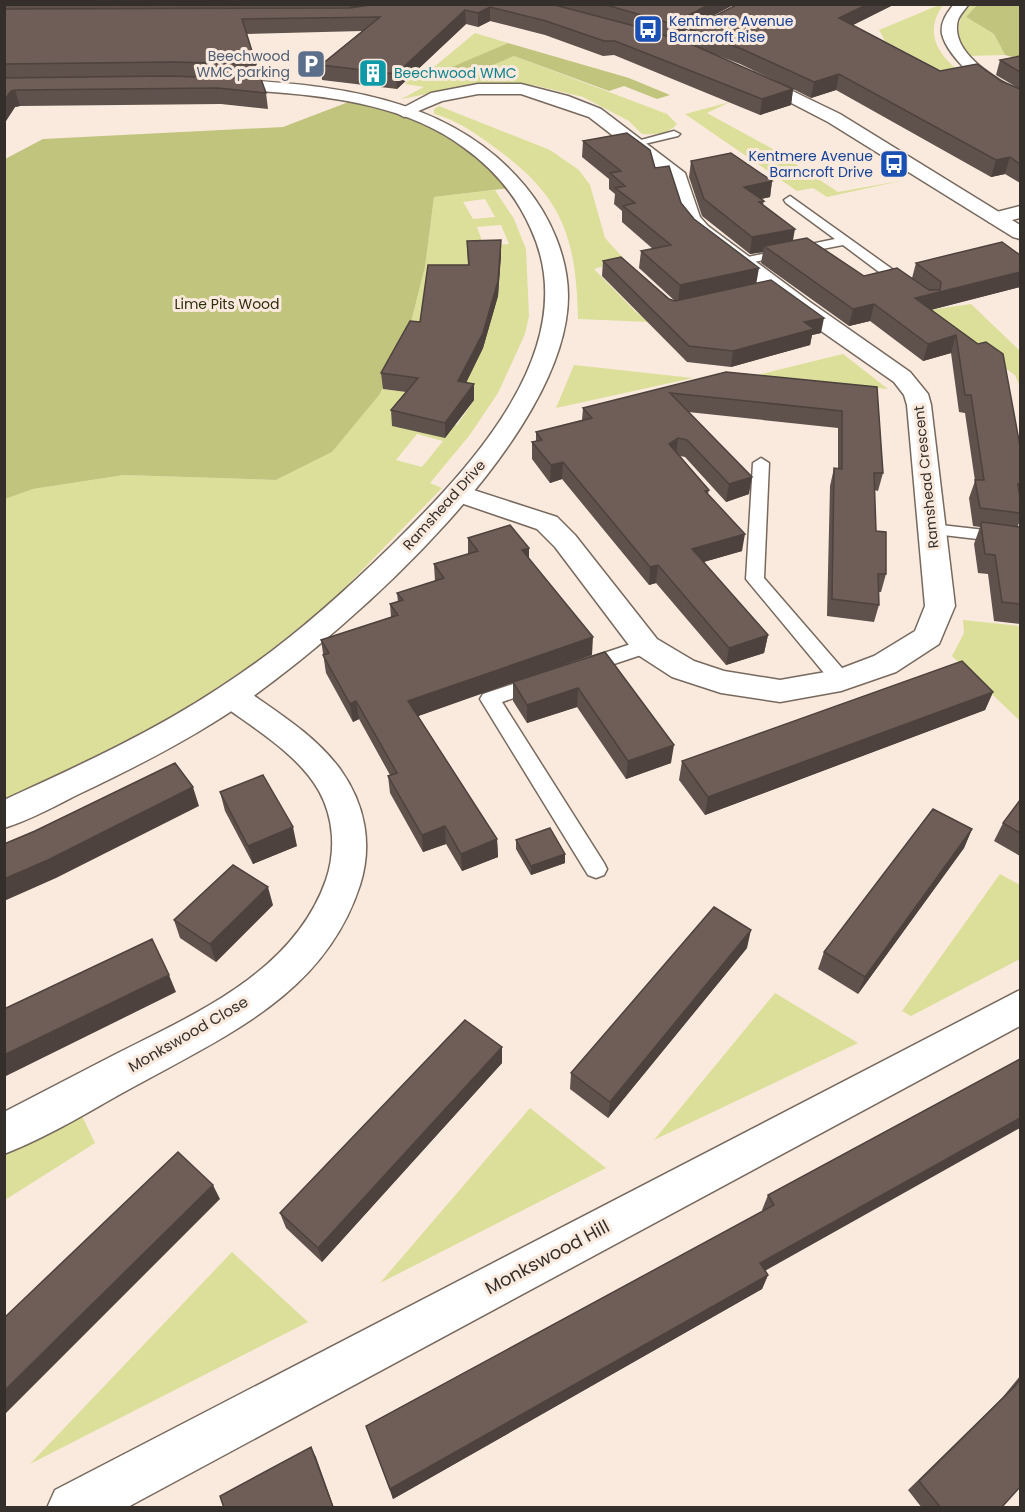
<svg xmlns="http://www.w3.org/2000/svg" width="1025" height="1512" viewBox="0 0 1025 1512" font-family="Poppins,sans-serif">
  <rect width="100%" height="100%" fill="#faeade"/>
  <path fill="#dcdf99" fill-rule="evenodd" d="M939,5H943C922,35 940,57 965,76L955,78L885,41L879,30Z
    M971,5H977L966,17L994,34L1005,55L968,56C956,38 954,20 971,5Z
    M475,33L508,43L440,73L459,78L514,56L667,114L677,124C669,134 653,135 642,134L629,121L583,97L533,85L478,84L401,99L424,87L405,84L418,71L428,72Z
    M730,102L707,113L771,148L838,192L905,180L827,197L813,188L797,191L685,114Z
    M439,106L550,150L579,170L590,185L605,238L625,260L594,269L636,312L650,322L578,319C576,237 563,196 494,147C475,133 457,120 434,114V109Z
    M495,190L514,219L526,249L529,316L525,334L498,393L469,436L430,483L442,488L332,601L257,661L178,714L91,761L5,799L4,499L33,489L124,475L276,480L332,452L383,389L406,392L410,326L425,267L434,197ZM485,199L495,217L473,219L463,202ZM501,225L509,244L484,246L477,227ZM474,400L457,425L430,419ZM417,434L443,441L422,467L396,460Z
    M971,304L1020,351V387L1015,375L922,311Z
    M843,354L888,389L749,377Z
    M574,365L693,378L556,408Z
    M963,620L1020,626V721L952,656L964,633Z
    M1000,874L1020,885V959L911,1016L902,1011Z
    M775,993L858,1043L654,1140Z
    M530,1108L606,1168L380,1283Z
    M81,1114L95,1143L5,1200V1153Z
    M232,1252L308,1322L30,1464Z"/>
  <path fill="#c1c47d" d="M977,5H1020V59L1005,55L994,34L966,17Z
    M508,43L629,78L670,95L657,99L624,86L609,91L514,56L459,79L438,73Z
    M359,98L443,126L519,187L434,197L425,267L410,326L389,378L379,395L332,452L276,480L124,475L33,489L5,499V159L43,139L283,127Z"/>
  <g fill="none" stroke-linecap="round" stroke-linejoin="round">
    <g stroke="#77695e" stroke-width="3">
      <path id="lane" d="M674,131L680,134L678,136L636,146L630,143Z
        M790,196L913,284V290H903L843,245L738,265V259L835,239L786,203L784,200Z
        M761,458L769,463L764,578L848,675L851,680L848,685H834L746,579L753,463Z
        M932,524L1020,534V544L926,533L923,529L926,525Z
        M646,639L653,641L656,646L653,651L584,674L577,672L574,667L577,662Z
        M540,675L547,677L550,682L547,687L502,702L604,863L607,869L604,875L596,878L588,875L480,699L483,694Z"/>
    </g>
    <g stroke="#77695e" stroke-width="3">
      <path id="street" d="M741,4H760L676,48H666L663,45Z
        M954,4H969C965,9 960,15 958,20C949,53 997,79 1020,92V104C995,99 948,60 942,34C940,22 947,13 954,4Z
        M478,84H521L568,96L601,109L685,173L700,217L708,226L810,302L910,372L928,394L931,405L955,606L939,644L896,672L841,691L780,702L721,693L672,677L635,653L555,547L537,529L449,499L445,493L449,487L458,485L557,517L575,535L657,639L694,661L724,671L780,680L837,670L874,656L915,631L925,606L907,405L904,395L894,382L794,312L694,234L681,219L669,179L589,117L521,94H478L442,101L404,117L395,112L431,93Z
        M1020,206V218L996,224L989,222L986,218L989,214Z
        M232,685L243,688C277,712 315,735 340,769C365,804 373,844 360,885C325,993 229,1034 137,1085C94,1108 51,1136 4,1154V1112C41,1093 77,1074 114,1055C195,1014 294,972 326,880C336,851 334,818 319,791C298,754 255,729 221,704L216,696L221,688Z
        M1020,990V1026L126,1508H47L55,1490Z"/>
    </g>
    <g stroke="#77695e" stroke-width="3">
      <path id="secondary" d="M753,72L840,114L1020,225V239L1013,237L828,122L747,80L745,77Z
        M219,79C329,84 450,95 525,186C550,216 568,257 568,296C568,435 352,627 245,702C193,738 136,767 79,794C55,806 30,820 4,828V800C78,766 151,733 219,688C282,648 338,598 391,546C469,469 586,348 531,229C516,195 494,169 463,147C409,107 338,97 273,92C254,90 232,92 213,87L211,84Z"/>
    </g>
    <use href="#lane" fill="#fff" fill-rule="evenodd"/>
    <use href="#street" fill="#fff" fill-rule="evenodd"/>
    <use href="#secondary" fill="#fff" fill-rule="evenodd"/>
  </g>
  <path fill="#5f514b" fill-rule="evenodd" d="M4,4H735L672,38L689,43L690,29L738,4H895L853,25L940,71L1001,81L1018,88L996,75L1000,60L1020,56V183L1005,174L991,177L836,90L811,98L793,89L791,105L760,115L614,55L603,56L545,35L490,21L478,27L466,24L397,89L322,80L321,65L362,31L246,34L256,64L258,79L266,93L268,109L221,104L20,106L15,107L4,124ZM714,54L740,64L780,83Z
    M583,141L655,168L681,203L694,219L756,283L821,333L812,335L810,345L731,367L687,362L602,276L603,261L669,299L675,301L639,268L641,251L653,249L622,222V211L614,204L615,194L609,189V179L582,157Z
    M691,161L772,181L770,197L761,199L764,201L763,205L793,241L864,276L912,278L916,263L1020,255V287L931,310L978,344L1020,446V520L1018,526L1020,527V624L994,621L988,574L978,573L974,544L980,527L973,526L969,498L975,481L965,413L959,412L951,353L923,361L870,321L849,326L761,263L763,252L750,254L702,216L689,177Z
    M467,241L501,255L498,296L483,348L466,383L474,400L445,438L392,426L391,410L406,392L383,389L381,373L420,322L468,265Z
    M726,372L877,387L883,473L878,491L874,490L876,531L886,574L881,592H879V605L874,622L827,616L830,486L834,468L838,469V428L688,412L749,494L726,502L685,457L680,456L709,490L708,494L742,551L704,562L768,635L764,653L726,665L656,583L649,585L562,479L550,483L532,459V442L536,441V432L582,420L583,408Z
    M468,538L529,548V558L592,655L522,679L605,652L671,763L626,779L577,707L527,723L513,701V682L418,716L497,839L498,857L462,871L446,844L423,852L390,793L388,776L390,775L359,719L353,722L326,673L321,640L391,617L390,604L398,602L397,593L435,581L434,564L468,554Z
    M993,692L985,710L705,815L679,780L682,761Z
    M220,792L297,846L253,864L225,811Z
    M1020,800V856L994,841L1003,823Z
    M972,829L964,848L858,994L818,969L824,952Z
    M516,840L565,863L531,875L516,849Z
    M273,905L216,962L180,938L174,920Z
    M747,948L608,1118L570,1089L571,1073Z
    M502,1047V1063L322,1262L286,1228L280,1213Z
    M1020,1059L765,1271L768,1275L762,1289L393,1499L366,1426L763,1211L762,1210L768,1195Z
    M1020,1376V1487L1001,1508H922L908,1490L1002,1398Z"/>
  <path fill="#4d423d" d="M350,4H380L351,10Z
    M710,4H735L671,38L672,24Z
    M868,4H895L837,33L839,18Z
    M490,7V21L478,27V13Z
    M465,10L466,24L397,89L396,74Z
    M839,74L836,90L811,98L814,82Z
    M793,89L791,105L760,115L762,99Z
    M15,90L20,106L15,107L4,124V101L11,91Z
    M1010,157L1005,174L991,177L996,160Z
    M772,181L770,197L742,203L744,187Z
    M795,229L792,246H764L763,252L750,254L752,237Z
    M501,240V255L498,296L483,348L459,397L458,381Z
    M759,268L756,285L678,303L680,285Z
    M1020,272V287L910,315L915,298Z
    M874,304L870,321L849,326L853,309Z
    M824,318L821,333L812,335L810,345L731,367L733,351L804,322Z
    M956,335L951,353L923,361L928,344Z
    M474,384V400L445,438V423Z
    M678,438L676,455L669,444Z
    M563,462L562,479L550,483L551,465Z
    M752,477L749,494L726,502L729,484Z
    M745,534L742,551L689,566L692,549Z
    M529,548V566L522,550Z
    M658,565L656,583L649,585L650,567Z
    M768,635L764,653L726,665L729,648Z
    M593,637L592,655L410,719L408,701Z
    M578,688L577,707L527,723V705Z
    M993,692L985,710L705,815L708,797Z
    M356,701L359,719L353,722L350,704Z
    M674,745L671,763L626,779L628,761Z
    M193,787L199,806L56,878L4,901V879Z
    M445,826L446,844L423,852L422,835Z
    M293,827L297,846L253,864L248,846Z
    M972,829L964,848L858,994L865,977Z
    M497,839L498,857L462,871L461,854Z
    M565,854V863L531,875V866Z
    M268,887L273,905L216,962L210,944Z
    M751,930L747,948L608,1118L610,1102Z
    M169,975L176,992L4,1077V1055Z
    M502,1047V1063L322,1262L318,1248Z
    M1020,1118V1128L754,1277L760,1263Z
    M213,1185L220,1199L4,1415V1391Z
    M768,1275L762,1289L393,1499L390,1489Z
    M311,1447L316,1457L334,1508H331Z"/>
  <path fill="#6e5e57" stroke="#4d423d" stroke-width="1.5" d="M377,4H551L642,28L693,45L793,89L762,99L615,41H604L546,21L490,7L478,13L465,10L396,74L321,65L380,17L242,19L256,64L174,62L4,64V9L350,8Z
    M603,4H710L672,24Z
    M738,4H868L839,18L940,71L977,64L1001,81L1020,89V164L1010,157L996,160L839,74L814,82L742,49L690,29Z
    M1020,56V72L1000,60Z
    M166,76L261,79L266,93L218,88L15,90L11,91L4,101V78Z
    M627,133L650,150L655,168L669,166L681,203L694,219L759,268L680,285L641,251L671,245L623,206L635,203L615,188L625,186L610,173L621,171L583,141Z
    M731,153L772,181L744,187L764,201L759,202L795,229L752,237L704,199L691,161Z
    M807,238L864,276L897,268L929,290H940L941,282L916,263L1002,242L1020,255V272L915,298L978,344L986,342L1003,354L1020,446V484H1018L1020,499V513L980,508L975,480H984L971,395H965L956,335L928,344L874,304L853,309L764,246Z
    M501,240L498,281L483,333L458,381L474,384L445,423L391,410L418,378L381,373L410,321L420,322L428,265H469L467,241Z
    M621,257L669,299L675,301L771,280L824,318L804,322L814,329L733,351L689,346L603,261Z
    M726,372L877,387L883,473H874L876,531L886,532V574H878L879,605L832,599L834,468L842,469V411L670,393L752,477L729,484L687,440L678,438L669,444L709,490L705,491L745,534L692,549L768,635L729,648L658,565L650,567L563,462L551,465L532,442L542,440L536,432L592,418L583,408Z
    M982,522L1020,527V604L1002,602L995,555L985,554L981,525Z
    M510,525L529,548L522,550L593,637L408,701L497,839L461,854L445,826L422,835L388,776L397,773L356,701L350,704L323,655L329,653L321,640L398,615L390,604L403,600L397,593L444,578L434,564L478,551L468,538Z
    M605,652L674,745L628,761L578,688L527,705L513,682Z
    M962,661L993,692L708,797L682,761Z
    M175,763L193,787L48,860L4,879V844L35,831Z
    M263,775L293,827L248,846L220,792Z
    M1020,800V833L1003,823Z
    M933,809L972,829L865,977L824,952Z
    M550,828L565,854L531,866L516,840Z
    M233,865L268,887L210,944L174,920Z
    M714,907L751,930L610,1102L571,1073Z
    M152,939L169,975L4,1055V1009Z
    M465,1020L502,1047L318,1248L280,1213Z
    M1020,1059V1118L760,1263L768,1275L390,1489L366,1426L774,1205L768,1195Z
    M178,1152L213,1185L4,1391V1318Z
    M1020,1379V1487L1001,1508H941L919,1481L1015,1386Z
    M311,1447L333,1507L331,1508H224L220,1496Z"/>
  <defs>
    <g id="bus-square" transform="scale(1.5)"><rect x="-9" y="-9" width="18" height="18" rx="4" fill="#1a4fb4" stroke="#faeade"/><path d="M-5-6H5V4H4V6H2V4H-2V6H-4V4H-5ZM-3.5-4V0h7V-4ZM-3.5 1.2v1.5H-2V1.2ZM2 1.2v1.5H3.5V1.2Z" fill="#fff"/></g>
    <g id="parking-square" transform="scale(1.5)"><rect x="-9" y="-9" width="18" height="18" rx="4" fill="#5c6f8a" stroke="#faeade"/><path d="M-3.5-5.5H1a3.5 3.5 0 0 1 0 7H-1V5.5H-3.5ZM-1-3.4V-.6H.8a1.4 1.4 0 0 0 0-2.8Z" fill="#fff"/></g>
    <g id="building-square" transform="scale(1.5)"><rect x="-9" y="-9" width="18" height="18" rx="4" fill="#0f9aa8" stroke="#faeade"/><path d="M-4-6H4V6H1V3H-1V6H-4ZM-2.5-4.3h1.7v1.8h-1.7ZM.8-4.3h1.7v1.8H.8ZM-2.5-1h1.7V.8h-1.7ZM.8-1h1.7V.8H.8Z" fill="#fff"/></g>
  </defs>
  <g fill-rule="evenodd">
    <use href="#bus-square" x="648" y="29"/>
    <use href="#parking-square" x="311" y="64"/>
    <use href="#building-square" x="373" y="73"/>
    <use href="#bus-square" x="894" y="164"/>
  </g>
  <g text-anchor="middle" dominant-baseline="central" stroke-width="6" stroke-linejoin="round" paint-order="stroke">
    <g font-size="14" fill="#164399" stroke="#faeade" text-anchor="start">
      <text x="669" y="21">Kentmere Avenue<tspan x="669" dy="16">Barncroft Rise</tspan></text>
      <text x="873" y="156" text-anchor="end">Kentmere Avenue<tspan x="873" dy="16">Barncroft Drive</tspan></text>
    </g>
    <g font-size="14" fill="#4e5e75" stroke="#faeade" text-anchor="end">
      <text x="290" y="56">Beechwood<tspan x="290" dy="16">WMC parking</tspan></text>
    </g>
    <g font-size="14" fill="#0d838f" stroke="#faeade" text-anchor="start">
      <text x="394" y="73">Beechwood WMC</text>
    </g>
    <g font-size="14" fill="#2f2f10" stroke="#faeade">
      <text x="227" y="304">Lime Pits Wood</text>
    </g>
    <g font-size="14" fill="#352f2b" stroke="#faeade">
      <text transform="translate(926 477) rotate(-96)">Ramshead Crescent</text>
      <text transform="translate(444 505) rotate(-48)">Ramshead Drive</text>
    </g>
    <g font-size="15" fill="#352f2b" stroke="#faeade">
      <text transform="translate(188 1034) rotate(-30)">Monkswood Close</text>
    </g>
    <g font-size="18" fill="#352f2b" stroke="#faeade">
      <text transform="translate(547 1257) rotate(-28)">Monkswood Hill</text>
    </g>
  </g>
  <rect width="1025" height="1512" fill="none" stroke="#352f2b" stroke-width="12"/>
</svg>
